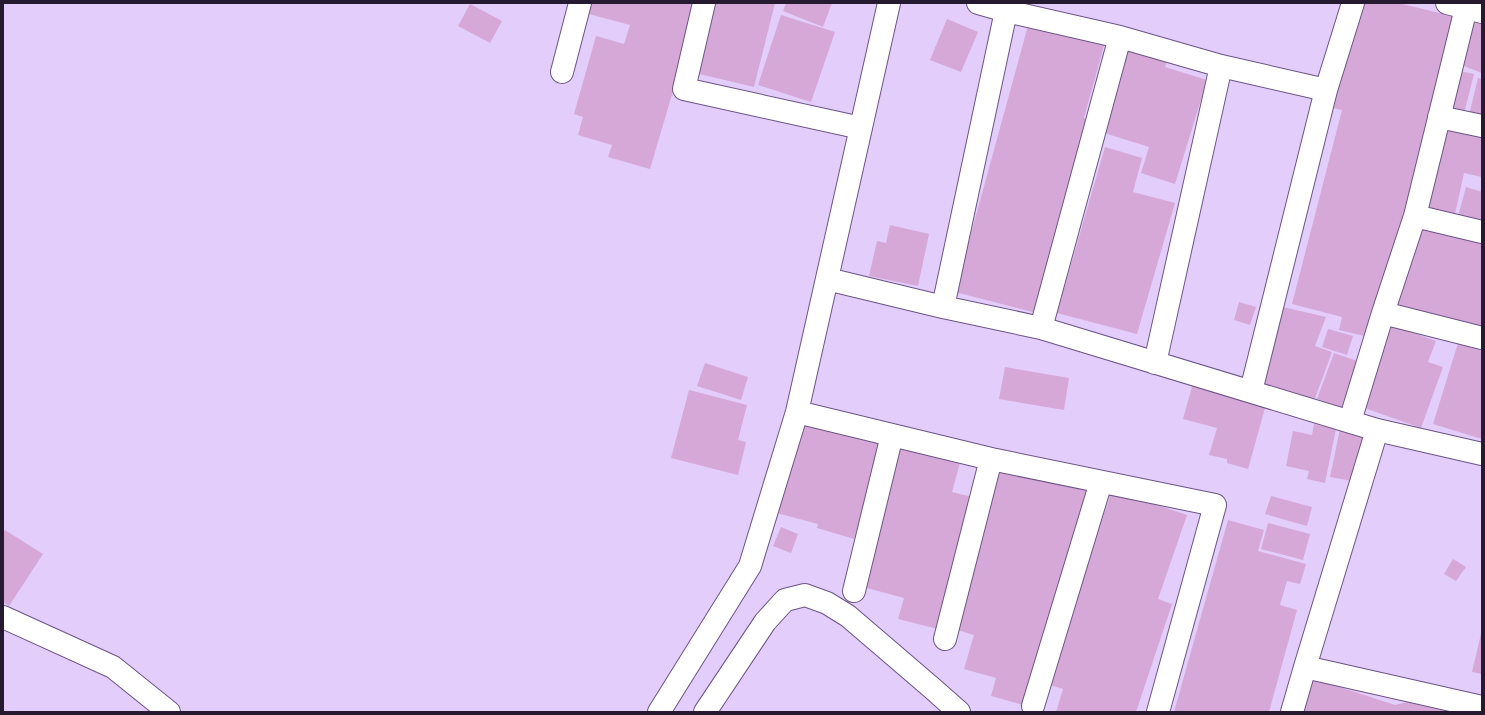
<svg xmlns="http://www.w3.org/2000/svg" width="1485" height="715" viewBox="0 0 1485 715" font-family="Karla,sans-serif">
  <rect width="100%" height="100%" fill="#e2cdfb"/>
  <path fill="#d6a8d7" d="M592,3H699L650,169L608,157L612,145L578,135L583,117L574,114L596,36L624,44L630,25L589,14Z
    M713,3H775L754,87L695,73Z
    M786,3H832L823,27L783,11Z
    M1360,3H1398L1456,17L1373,338L1339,330L1342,317L1292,304L1342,110L1333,108Z
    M470,4L502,21L490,43L458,26Z
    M781,15L835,32L811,102L758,85Z
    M947,19L978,32L961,72L930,60Z
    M1474,21L1482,23V73L1461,65Z
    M1029,22L1105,42L1084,118L1089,119L1036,313L955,292Z
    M1128,47L1168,59L1165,67L1207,80L1175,184L1141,173L1149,147L1101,132Z
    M1460,71L1474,74L1464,114L1449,110Z
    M1478,78L1482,79V118L1469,115Z
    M1441,125L1482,134V177L1464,173L1455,214L1422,207Z
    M1105,147L1142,158L1133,192L1175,203L1137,334L1057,313Z
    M1466,187L1482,192V226L1457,220Z
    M890,225L929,234L918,286L869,276L877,241L886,243Z
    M1415,225L1482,244V330L1389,307Z
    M1239,302L1256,307L1250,325L1234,320Z
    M1283,307L1326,317L1315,346L1332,352L1314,401L1257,381Z
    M1389,324L1436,341L1428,362L1443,367L1421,428L1359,406Z
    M1328,329L1353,336L1347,355L1322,347Z
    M1458,343L1482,351V439L1433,424Z
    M1334,353L1363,363L1347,409L1317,399Z
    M705,363L748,377L741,400L697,386Z
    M1005,367L1069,378L1064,410L999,399Z
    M1193,383L1244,398L1243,402L1265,408L1248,469L1227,463V459L1209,455L1217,428L1183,419Z
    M689,390L747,405L738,440L746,442L738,475L671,458Z
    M801,419L883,444L854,539L817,528L818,524L773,512Z
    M1314,424L1336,429L1325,483L1307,479L1309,471L1286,466L1293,431L1312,435Z
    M1340,429L1367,434L1357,482L1330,477Z
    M902,444L961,459L952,492L972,497L938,629L898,619L904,598L863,587Z
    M1002,466L1087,488L1023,705L991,696L996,678L964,669L974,635L954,629Z
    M1112,490L1187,515L1158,599L1172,604L1136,712H1056L1063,689L1047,684Z
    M1271,496L1312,507L1307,526L1265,514Z
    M1228,520L1264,530L1258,551L1306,564L1300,584L1287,581L1280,605L1297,610L1269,712H1174Z
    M1268,523L1310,534L1303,560L1261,549Z
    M781,527L798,534L791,553L773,546Z
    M5,530L43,554L9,606L3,602V534Z
    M1453,559L1466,567L1456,581L1444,574Z
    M1481,634L1482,635V674L1472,672Z
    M1312,678L1395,705L1412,701L1455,712H1301Z"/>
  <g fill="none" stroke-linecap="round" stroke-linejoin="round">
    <g stroke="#6c5486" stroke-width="24">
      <path id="street" d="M704,3L684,89L861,128
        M978,3L1006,11L1120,37L1221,66L1326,90L1353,3
        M1447,3L1482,12
        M562,72L580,3
        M1439,117L1482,126
        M1415,216L1482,232
        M827,279L943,307L1041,328L1377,430L1482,454
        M943,307L1006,11
        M1383,313L1482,338
        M1041,328L1120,37
        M1155,363L1221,66
        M1251,391L1326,90
        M797,412L991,459L1215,505L1158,712
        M1350,421L1383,313L1415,216L1466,8
        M854,591L892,435
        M3,617L113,667L169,712
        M945,639L991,459
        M1305,667L1482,707
        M1033,706L1101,482
        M659,712L750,566L797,412L889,3
        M705,712L765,622L785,600L805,595L827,603L848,616L932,688L959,712
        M1292,712L1305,667L1377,430"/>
    </g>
    <use href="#street" stroke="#fff" stroke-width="22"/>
  </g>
  <rect width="1485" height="715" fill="none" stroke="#251a2f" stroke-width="8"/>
</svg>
